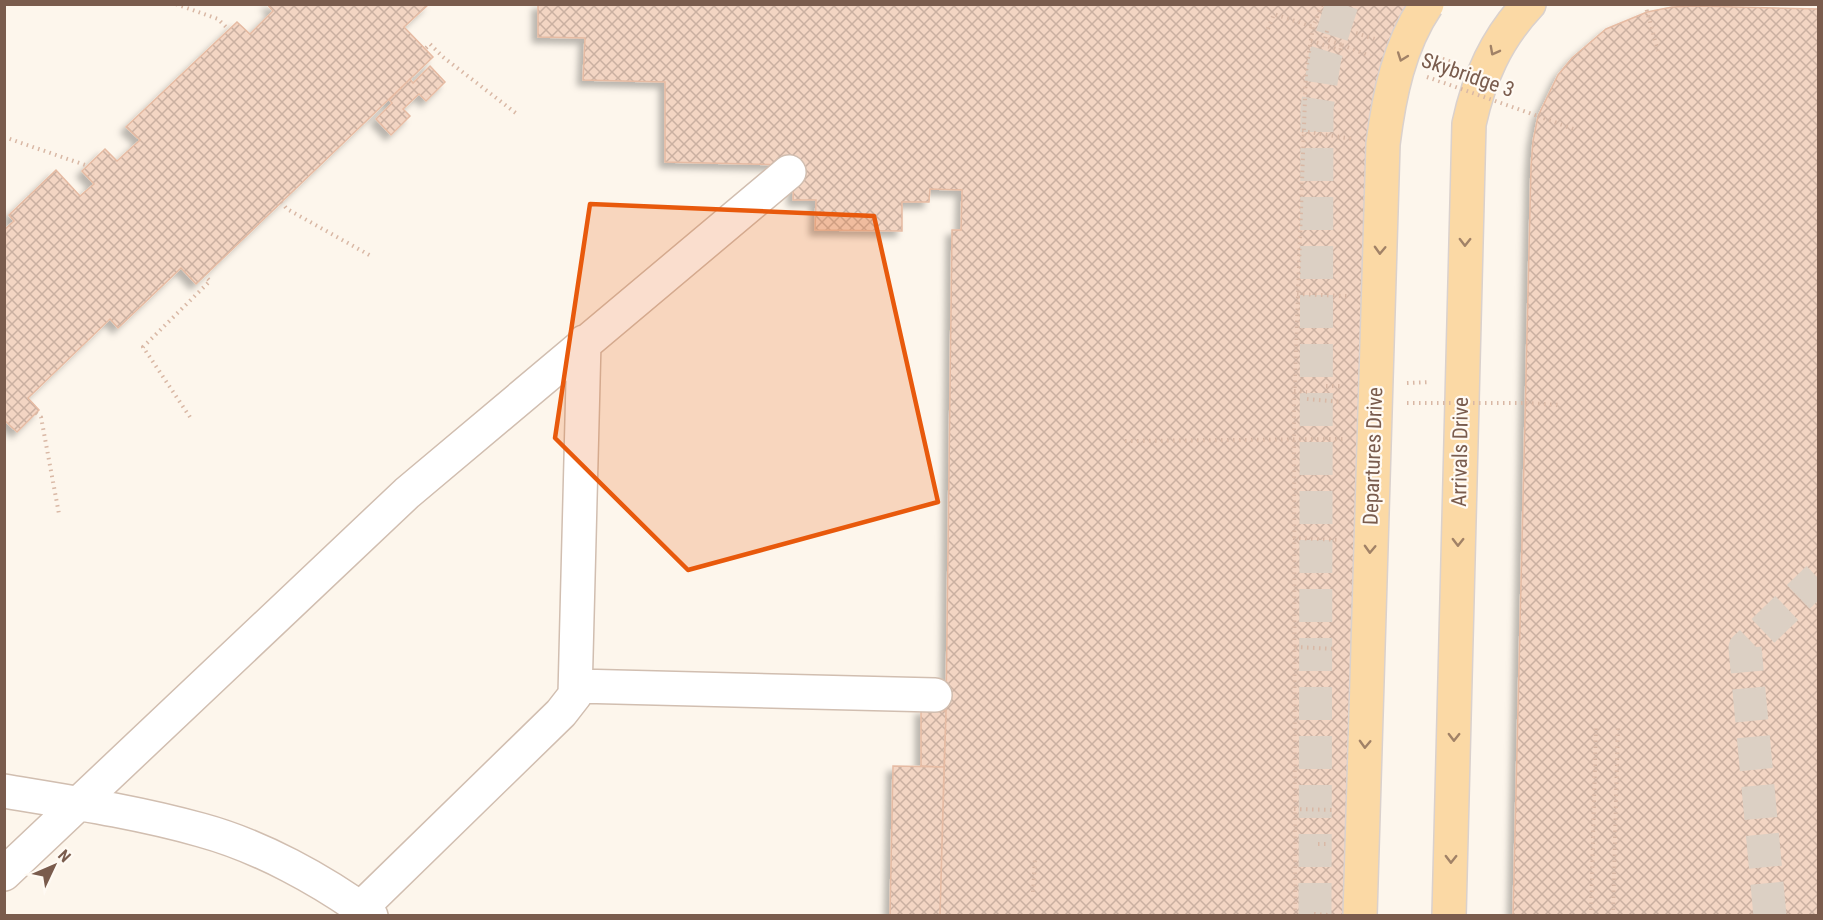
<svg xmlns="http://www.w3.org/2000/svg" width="1823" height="920" viewBox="0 0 1823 920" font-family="'Roboto Condensed',sans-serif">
  <defs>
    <pattern id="building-cross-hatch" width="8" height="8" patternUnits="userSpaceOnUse" patternTransform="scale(1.5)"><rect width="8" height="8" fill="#f3d5c3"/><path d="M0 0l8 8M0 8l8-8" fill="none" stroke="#cab0a1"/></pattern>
    <filter id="shadow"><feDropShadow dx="-5.5" dy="5.5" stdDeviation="3" flood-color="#0004"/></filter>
  </defs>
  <rect width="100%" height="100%" fill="#fdf6ec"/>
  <path fill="url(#building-cross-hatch)" stroke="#e6bba3" stroke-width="1.5" filter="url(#shadow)" d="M267,4H429L404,27L433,57L196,284L181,268L118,328L110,319L28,398L39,410L17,432L4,420V230L14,221L9,215L56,170L80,196L94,184L82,171L105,149L117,161L140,140L126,127L237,22L250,34L273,11Z
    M538,4H1413L1406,16L1352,916H940L946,711L952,230H961L962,190L930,189L929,202H902V231L815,230L816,200H793L794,165L665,162V82L583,80L585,38L538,37Z
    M1697,6L1818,9V916H1513L1531,167L1533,141L1538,116L1558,75L1572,58L1606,29L1647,12L1672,7Z
    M430,66L445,82L426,101L419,94L403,109L410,116L391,135L376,119L392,103L389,100L410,79L413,83Z
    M921,709L946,711L944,767L921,766Z
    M893,766L944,767L940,916H890Z"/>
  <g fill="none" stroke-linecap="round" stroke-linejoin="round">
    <path stroke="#dcd0c4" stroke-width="33" stroke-dasharray="33 16" stroke-linecap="butt" d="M1315,916L1317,108L1325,57L1342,4
      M1770,916L1745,648L1818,578"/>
    <g stroke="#d1beb0" stroke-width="36">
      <path id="minor" d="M577,686L935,695
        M4,791C70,802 137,812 201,830C260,846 322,880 371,916
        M4,874L407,493L789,172
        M361,908L561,713L575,695L584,342"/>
    </g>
    <g stroke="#dad1cd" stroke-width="36">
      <path id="major" d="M1449,916L1469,124C1479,78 1496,39 1529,4"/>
    </g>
    <path stroke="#d9b8a5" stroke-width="4" stroke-dasharray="1.5 4.5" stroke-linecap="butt" d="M176,4L218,19L229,30
      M1645,4L1658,51
      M1268,29L1274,14L1313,27
      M1327,31L1325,39L1342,45L1339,54
      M1356,33L1375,39
      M1311,41L1340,50
      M1342,45L1370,56
      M426,48L430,44L443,57L517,114
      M1437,57L1455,63
      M1538,116L1576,130
      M1302,131L1353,139
      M4,137L88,166
      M281,202L287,209L371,256
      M1297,294L1347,296
      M4,324L7,322
      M1407,383L1430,382
      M1326,386H1343
      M1294,391L1307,392
      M1307,399L1342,402
      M1526,403L1560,405
      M36,413L41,417L59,514
      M190,417L143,347L210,281L204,275
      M1125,441L1343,439
      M1293,538L1340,540
      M1295,647L1337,649
      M1294,809L1333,810
      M1318,844H1329
      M1033,892L1035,858
      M1314,914L1328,915
      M1295,916L1294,406L1306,71L1313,27L1322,4
      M1591,916L1596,726
      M1613,916L1618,724"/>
    <use href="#minor" stroke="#fff" stroke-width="33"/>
    <use href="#major" stroke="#fbd9a5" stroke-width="33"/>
    <g stroke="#dad1cd" stroke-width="36" stroke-linecap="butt">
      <path id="major-bridge" d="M1360,916L1383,144C1389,96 1399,45 1427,4"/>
    </g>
    <path stroke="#d9b8a5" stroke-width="4" stroke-dasharray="1.5 4.5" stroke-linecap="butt" d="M1427,77L1538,116
      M1407,403H1526"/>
    <use href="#major-bridge" stroke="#fbd9a5" stroke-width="33"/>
  </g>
  <defs><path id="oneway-chevron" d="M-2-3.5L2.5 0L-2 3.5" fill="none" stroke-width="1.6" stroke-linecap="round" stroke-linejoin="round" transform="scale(1.5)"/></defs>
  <g stroke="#a18267">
    <use href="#oneway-chevron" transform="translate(1494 51) rotate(118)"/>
    <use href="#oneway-chevron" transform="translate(1402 57) rotate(110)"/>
    <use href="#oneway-chevron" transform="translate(1465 242) rotate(91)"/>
    <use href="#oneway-chevron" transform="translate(1380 250) rotate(92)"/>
    <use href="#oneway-chevron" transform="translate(1458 542) rotate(91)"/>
    <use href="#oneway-chevron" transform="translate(1370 549) rotate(92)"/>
    <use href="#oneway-chevron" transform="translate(1454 737) rotate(91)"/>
    <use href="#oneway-chevron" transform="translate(1365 744) rotate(92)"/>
    <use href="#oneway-chevron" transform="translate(1451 859) rotate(91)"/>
  </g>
  <path fill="#e8590c" fill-opacity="0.2" stroke="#e8590c" stroke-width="4.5" stroke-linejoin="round" d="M590,204L874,216L938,502L688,570L555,438Z"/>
  <g text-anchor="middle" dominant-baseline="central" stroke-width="4.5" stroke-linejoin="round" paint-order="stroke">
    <g font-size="21" fill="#7a5c4d" stroke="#fffaf3">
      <text transform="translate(1468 75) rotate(19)">Skybridge 3</text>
      <text transform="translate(1460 452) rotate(-89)">Arrivals Drive</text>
      <text transform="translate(1373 456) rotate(-88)">Departures Drive</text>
    </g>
  </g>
  <rect width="1823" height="920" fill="none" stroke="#7a5c4d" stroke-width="12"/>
  <g transform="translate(54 866) rotate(46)" stroke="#fffaf3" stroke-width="4.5" paint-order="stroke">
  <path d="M0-4.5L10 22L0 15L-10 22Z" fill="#7a5c4d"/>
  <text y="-9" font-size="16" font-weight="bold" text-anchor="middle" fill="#7a5c4d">N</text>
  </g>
</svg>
